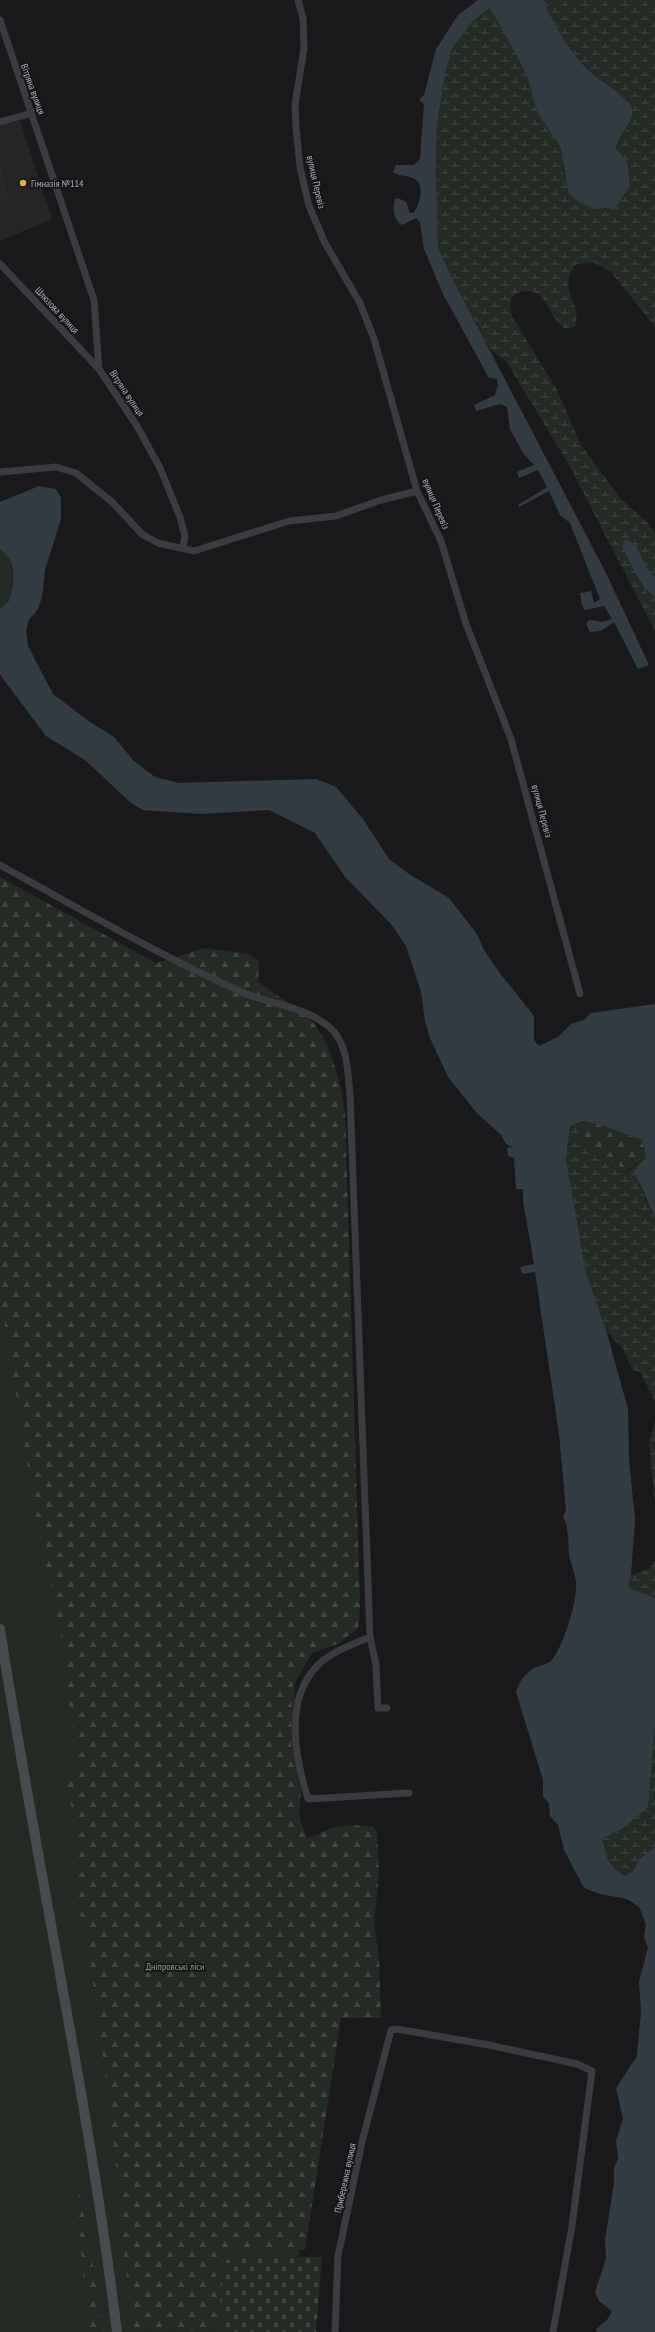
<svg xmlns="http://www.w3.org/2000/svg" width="655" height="2332" viewBox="0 0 655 2332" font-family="'PT Sans Narrow',sans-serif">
  <defs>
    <pattern id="forest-firs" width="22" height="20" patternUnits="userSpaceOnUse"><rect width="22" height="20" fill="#242b25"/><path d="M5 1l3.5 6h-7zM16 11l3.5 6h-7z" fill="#414743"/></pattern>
    <pattern id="wetland-marsh" width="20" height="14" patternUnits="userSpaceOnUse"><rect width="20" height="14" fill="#242b25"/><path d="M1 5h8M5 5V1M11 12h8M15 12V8" fill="none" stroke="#414743"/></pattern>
    <pattern id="cemetery-stones" width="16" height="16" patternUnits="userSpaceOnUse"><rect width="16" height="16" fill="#242b25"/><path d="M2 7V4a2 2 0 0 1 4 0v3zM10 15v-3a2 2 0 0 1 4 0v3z" fill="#414743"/></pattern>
  </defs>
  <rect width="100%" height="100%" fill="#19191b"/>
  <path fill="#252528" d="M19,118L52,219L0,241V201L9,199L2,167H0V124Z"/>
  <path fill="#242b25" d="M0,167H2L9,199L0,201Z
    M0,550C17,562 13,582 9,601L0,609Z
    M0,877L294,1668L299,1843L368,1838L381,2018H341L298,2257L281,2332H0Z"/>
  <path fill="url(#forest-firs)" d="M0,877L156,963L205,948L248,954L259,961L258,982C273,993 303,1011 314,1024C331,1043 341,1086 345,1110L360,1606L358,1628L340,1643L312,1653L292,1688L291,1718V1749L301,1792L299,1815L306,1837C317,1838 322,1831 332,1828C347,1824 359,1825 374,1827L377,1833L379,1874L374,1923L379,1959L381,2018H341L305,2250L239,2247L215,2259L221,2332H132L110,2107L89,1955L79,1908V1845L67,1784L74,1771L73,1723L65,1685L63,1643L34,1507L0,1294Z
    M582,1121L602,1125L642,1140L646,1157L624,1172L616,1162L576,1139Z
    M75,2167L105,2332H87Z"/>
  <path fill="url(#wetland-marsh)" d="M543,0H655V327L611,272L595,263L577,264C555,288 583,302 575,326L566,329C551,320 549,302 538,294C531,289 517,290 512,298C509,303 511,310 512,316L557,390L581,445L620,498L648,523L655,534V577L646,567L636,545L644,585L648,594L655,597V631L570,467L506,361L490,349L450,274L438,247L436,218L437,125L445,74L452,49L472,22L490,8L526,73L538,114L560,146L564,174L627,162L616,148L617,141L625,131L628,100C585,71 564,48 543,0Z
    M582,1121L576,1139L616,1162L624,1172L631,1169L646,1157L639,1184L655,1217V1402L641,1373L632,1369L623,1349L606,1330L586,1273L566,1158L570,1126Z
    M655,1422V1507L649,1442Z
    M655,1561V1598L628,1587L631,1575L649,1569Z
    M655,1726V1847L639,1859L634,1870L627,1876C607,1865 609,1859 602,1839L623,1828L648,1808Z"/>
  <path fill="url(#cemetery-stones)" d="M245,2256L322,2257L316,2332H225L220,2296L222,2261Z"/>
  <path fill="#343c43" d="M478,0H543C556,28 570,54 594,75C603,83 631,99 632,109C634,125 618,134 616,148L627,162L630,186L616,207C596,210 584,208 569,194L560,146L538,114L526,73L490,8L472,22L452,49L445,74L437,125L436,172L438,247L450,274L606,573L649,665L638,669L614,622L601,631L590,632L586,624L589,620L602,622L612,619L604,606L585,610L582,605L580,593L591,591L594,603L600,599L570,523L560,515L549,491L519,507L518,505L547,487L538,470L519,478L517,472L534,465L523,453L510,429L507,407L500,404L476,411L474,406L476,404L495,395L498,385L497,379L489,378L443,294L424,249L420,222L416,218L402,225C393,219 392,209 395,199L398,198L406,202L410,213H413C420,206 425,185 415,179C409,175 400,177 393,172L396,165H414L420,159L424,104L419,100L424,95L436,49L458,15Z
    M39,486L56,489L61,498V519L45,570L42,597L38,609L29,620L26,630L28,646L53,694L90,722L114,737L134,761L155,777L178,783L316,779L336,787L363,819L389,859L409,874L449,898L477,934L484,950L499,972L534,1016V1040L539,1046L558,1037L571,1024L584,1020L591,1013L655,1004V1217L634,1171L646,1157L642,1140L602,1125L582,1121L570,1126L566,1158L586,1273L606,1330L628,1409L629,1458L635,1521L631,1575L628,1587L655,1598V1726L648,1808L623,1828L602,1839C608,1859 607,1865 626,1876L634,1870L639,1859L655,1847V2332H596C599,2322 607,2325 612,2311L599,2301L595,2292L606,2259L605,2240L614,2183V2168L618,2159L616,2140L623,2119L616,2088L637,2056L641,2012L639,1982L648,1947L644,1937L646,1924L639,1907L627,1899L600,1894L584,1888L564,1850L558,1825L550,1816L549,1803L543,1797V1780L516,1692C520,1680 526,1671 539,1666C542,1665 547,1664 550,1662C563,1649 578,1600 576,1582C575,1572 570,1563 569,1553C568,1541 569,1527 563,1517L566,1510L559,1434L535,1272L522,1274L520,1267L534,1264L523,1201V1189H516L514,1158L508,1156L507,1148L513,1147L506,1144L501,1135L476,1112L448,1077L430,1038L425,1021L421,992L406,946L391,924L346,878L315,833L269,810L200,814L143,810L131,803L85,760L46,736L4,680L0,674V609L9,601C14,581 18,562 0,550V502Z
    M625,539L636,545L646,567L655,577V597C643,592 629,560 622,547Z"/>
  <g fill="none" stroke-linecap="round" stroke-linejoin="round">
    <path stroke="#3b3b40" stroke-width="7" d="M298,0L303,18L304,48L295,105L296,127L300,167L309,206L325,243L360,303L374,339L417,491L441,541L466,624L511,739L580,994
      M0,20L94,300L99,369L137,426L160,468L180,517L185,536L183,547
      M0,122L32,113
      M0,264L99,369
      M0,472L56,467L76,473L112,502L143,535L158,543L194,551L289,521L336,516L381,500L417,491
      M0,865C80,909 160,956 244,993C271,1004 305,1007 328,1026C348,1041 348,1073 350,1096L370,1637L376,1665L378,1708H387
      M370,1637C353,1644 331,1652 318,1665C284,1699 295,1758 308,1799L409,1793
      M335,2332L338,2256L362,2142L391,2030L397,2029L489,2045L577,2064L592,2071L572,2226L553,2332"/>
    <path stroke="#494a50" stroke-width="10" d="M0,1629C36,1864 88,2096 117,2332"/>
  </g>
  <circle fill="#e1b24c" stroke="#141416" stroke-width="1.5" cx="23" cy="183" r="4"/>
  <g text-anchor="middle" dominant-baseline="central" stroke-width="3.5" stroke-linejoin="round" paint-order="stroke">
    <g font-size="10" fill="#adb1b9" stroke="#141416">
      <text transform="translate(33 89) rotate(70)">Вітряна вулиця</text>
      <text transform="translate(316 182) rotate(77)">вулиця Перевіз</text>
      <text transform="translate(57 310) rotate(47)">Шлюзова вулиця</text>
      <text transform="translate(127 393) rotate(56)">Вітряна вулиця</text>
      <text transform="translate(436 504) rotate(67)">вулиця Перевіз</text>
      <text transform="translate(542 811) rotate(75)">вулиця Перевіз</text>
      <text transform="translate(345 2178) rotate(-78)">Прибережна вулиця</text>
    </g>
    <g font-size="10" fill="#adb1b9" stroke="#141416" text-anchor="start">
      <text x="31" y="183">Гімназія №114</text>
    </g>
    <g font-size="10" fill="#86a289" stroke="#141416">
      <text x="175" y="1966">Дніпровські ліси</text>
    </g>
  </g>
</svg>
